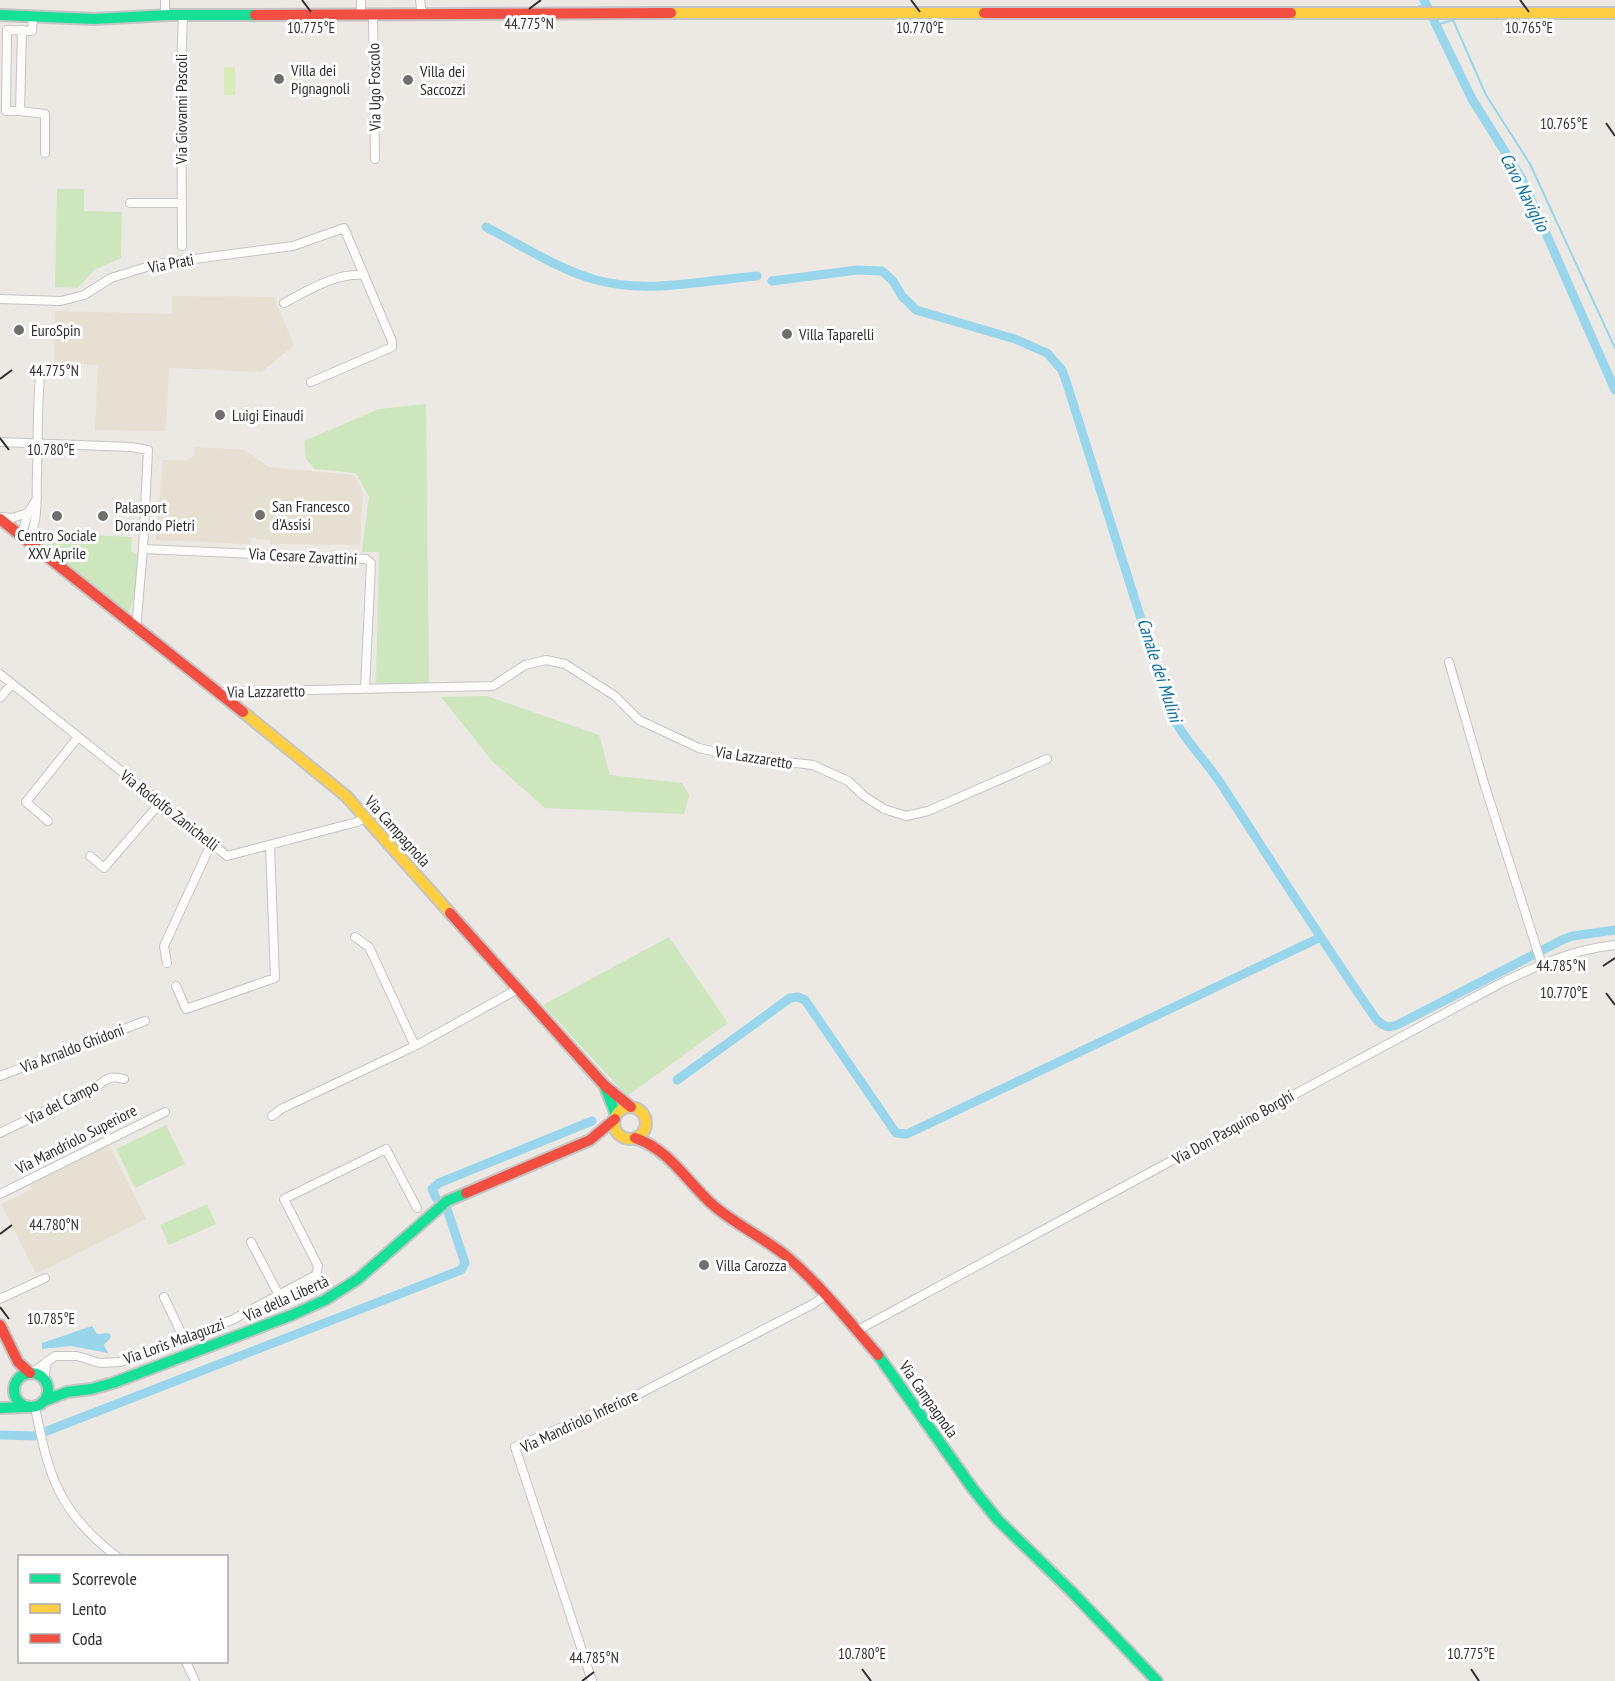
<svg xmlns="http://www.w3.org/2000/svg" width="1615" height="1681" viewBox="0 0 1615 1681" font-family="'PT Sans Narrow',sans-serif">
  <rect width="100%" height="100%" fill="#ece8e4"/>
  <path fill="#e6e0d3" d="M172,296L274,297L294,345L262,372L169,368L166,431L95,430L98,365L54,362L55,311L172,314Z
    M195,447L245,450L269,467L354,475L363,492L360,545L270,544V540L251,538L250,544L156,540L163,460H186L194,456Z
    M108,1143L146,1219L36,1274L1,1204L32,1189L29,1182Z"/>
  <path fill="#cee6be" d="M57,189H84V211L122,212L121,258L94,270L78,288L55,287Z
    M426,404L429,684L376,683L379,552H362L369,497L356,473L315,469L306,459L304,441L379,409Z
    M44,533L132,537L131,551L139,555C137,575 138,596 128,613L51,553L43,545L41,537Z
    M487,696L599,735L610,775L682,783L689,795L684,814L545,808L493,762L441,697Z
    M669,937L728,1023L627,1096L543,1005Z
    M166,1125L185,1164L135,1188L116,1149Z
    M207,1204L216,1224L169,1245L160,1225Z"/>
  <path fill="#d9eabb" d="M224,67H235V95H224Z"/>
  <path fill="#99d6ec" d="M92,1326L97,1334L109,1333L111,1337L104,1345L108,1353L71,1346L42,1349V1343Z"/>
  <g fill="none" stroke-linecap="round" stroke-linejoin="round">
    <path stroke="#99d6ec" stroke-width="2" d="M1419,6H1426
      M527,9H536
      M1436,25L1453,20L1486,95L1530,164L1615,348"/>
    <path stroke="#99d6ec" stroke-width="9" d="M1424,0L1472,99L1522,179L1615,390
      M486,227C519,244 558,269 593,279C646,295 704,280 757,276
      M772,281L857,270L882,271L893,281L902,296L916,310L1015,339L1047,353L1062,370L1067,384L1170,711C1184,741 1208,762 1225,790C1275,867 1324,944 1376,1019C1384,1027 1389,1029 1399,1024L1564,939L1573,936L1615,930
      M677,1080L790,998L798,997L805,1000L896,1133L907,1134L1319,938
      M436,1198L432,1189L439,1183L592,1121
      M47,1431L461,1270L465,1263L447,1209
      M0,1435L34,1436"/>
    <g stroke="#c5c4c5" stroke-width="10">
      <path id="street" d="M165,0V15
        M361,0V15
        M420,0L422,14
        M373,15L375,159
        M22,30L20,111H6L7,30L32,31L33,17
        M20,111L45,114V153
        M130,203H182
        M182,246L181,71L183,15
        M0,299L61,301L84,295L111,278L156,264L293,246L344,228L392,341V347L311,382
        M284,303C309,290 335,273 364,275
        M0,442L131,447L148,450L143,549L136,629
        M0,517L12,518L28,513L36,500
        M21,537L28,513
        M28,542C39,520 36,498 37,474C38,441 37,409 40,376
        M143,549L366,559L371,563L365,689
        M1449,662L1484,783L1542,965
        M0,674L227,856L357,822L366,817
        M217,692L493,686L525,665L546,660L565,664L615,696L639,720L699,748L729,755L813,765L848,781L864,796L884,809L906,816L928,811L1047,759
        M0,698L12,684
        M48,821L26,802L78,737
        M90,856L104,868L160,803
        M355,937L369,947L415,1046
        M167,963L164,946L211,844
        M176,986L186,1009L275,978L270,846
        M0,1076L145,1021
        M272,1116L281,1109L415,1046L518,989
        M0,1133L100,1084C108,1077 114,1076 124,1079
        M0,1194L165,1112
        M251,1242L279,1295
        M164,1297L184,1339
        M0,1299L45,1278
        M858,1330L1499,984C1536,966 1574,949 1615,945
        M32,1373L55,1356H77L100,1363L120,1362L232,1320L316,1275L318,1266L284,1199L386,1149L417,1208
        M44,1380L47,1361
        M35,1407C49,1477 58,1511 116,1556
        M186,1662L195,1681
        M592,1681L515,1447L635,1396L813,1304L826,1295"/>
    </g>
    <g stroke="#c5c4c5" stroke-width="14">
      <path id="fast" d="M0,15L94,19L169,15H255
        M605,1087L616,1115
        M878,1355L973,1489L998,1520L1072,1592L1157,1681
        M14 1390a17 17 0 1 1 34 0a17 17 0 1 1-34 0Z
        M44,1401L67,1392L91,1389L113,1383L292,1315L325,1300L358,1279L447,1201L466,1193
        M0,1408L26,1407"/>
    </g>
    <g stroke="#c5c4c5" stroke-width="14">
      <path id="slow" d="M671,13H984
        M1291,13H1615
        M243,712L346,796L450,913
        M614 1123a16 16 0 1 1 32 0a16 16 0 1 1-32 0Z"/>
    </g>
    <g stroke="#c5c4c5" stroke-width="14">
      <path id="jam" d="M984,13H1291
        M255,15L671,13
        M0,519L243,712
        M450,913L605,1086L631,1107
        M635,1138C669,1149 688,1183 713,1205C735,1224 762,1237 785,1255C820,1284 848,1321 878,1355
        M466,1193L590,1140L615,1119
        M0,1325L18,1362L30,1373"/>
    </g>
    <use href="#street" stroke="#fcfcfb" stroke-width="8"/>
    <use href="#fast" stroke="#16e098" stroke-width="10"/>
    <use href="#slow" stroke="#ffcf43" stroke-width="10"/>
    <use href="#jam" stroke="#f24e42" stroke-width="10"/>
  </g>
  <path fill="none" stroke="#2e2e2e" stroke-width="2" d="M302,0L311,12M911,0L920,12M1520,0L1529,12M529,9L541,0M1606,123L1615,136M0,379L12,370M0,438L9,450M1603,966L1615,958M1606,993L1615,1005M0,1234L12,1225M0,1307L9,1319M862,1669L871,1681M1471,1669L1479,1681M582,1681L594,1672"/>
  <g fill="#706f6e" stroke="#fff" stroke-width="2">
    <circle cx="279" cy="79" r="6"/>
    <circle cx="408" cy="80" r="6"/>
    <circle cx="19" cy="330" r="6"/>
    <circle cx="787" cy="334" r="6"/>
    <circle cx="220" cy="415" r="6"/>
    <circle cx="260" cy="515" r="6"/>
    <circle cx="57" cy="516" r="6"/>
    <circle cx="103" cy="516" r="6"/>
    <circle cx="704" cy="1265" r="6"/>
  </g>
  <g text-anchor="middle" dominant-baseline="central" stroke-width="6" stroke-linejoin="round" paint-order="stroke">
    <g font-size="16" fill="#2e2e2e" stroke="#fff" text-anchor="start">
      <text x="291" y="70">Villa dei<tspan x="291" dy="18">Pignagnoli</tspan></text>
      <text x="420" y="71">Villa dei<tspan x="420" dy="18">Saccozzi</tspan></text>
      <text x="31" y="330">EuroSpin</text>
      <text x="799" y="334">Villa Taparelli</text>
      <text x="232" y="415">Luigi Einaudi</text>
      <text x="272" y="506">San Francesco<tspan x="272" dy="18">d'Assisi</tspan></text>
      <text x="115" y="507">Palasport<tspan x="115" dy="18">Dorando Pietri</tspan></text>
      <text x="57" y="535" text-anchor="middle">Centro Sociale<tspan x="57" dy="18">XXV Aprile</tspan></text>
      <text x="716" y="1265">Villa Carozza</text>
    </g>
    <g font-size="16" fill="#2e2e2e" stroke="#fff">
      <text transform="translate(374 87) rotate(-91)">Via Ugo Foscolo</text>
      <text transform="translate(181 109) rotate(-90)">Via Giovanni Pascoli</text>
      <text transform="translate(171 263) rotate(-11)">Via Prati</text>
      <text transform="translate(303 556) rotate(3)">Via Cesare Zavattini</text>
      <text transform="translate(266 691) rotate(-1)">Via Lazzaretto</text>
      <text transform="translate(754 757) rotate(9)">Via Lazzaretto</text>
      <text transform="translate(170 810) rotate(38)">Via Rodolfo Zanichelli</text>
      <text transform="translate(398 831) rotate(48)">Via Campagnola</text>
      <text transform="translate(72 1048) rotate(-21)">Via Arnaldo Ghidoni</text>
      <text transform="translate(62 1102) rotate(-27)">Via del Campo</text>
      <text transform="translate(1233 1127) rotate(-29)">Via Don Pasquino Borghi</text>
      <text transform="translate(76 1139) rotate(-27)">Via Mandriolo Superiore</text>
      <text transform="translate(286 1298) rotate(-24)">Via della Libertà</text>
      <text transform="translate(174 1341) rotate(-20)">Via Loris Malaguzzi</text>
      <text transform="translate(929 1399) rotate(55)">Via Campagnola</text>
      <text transform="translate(579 1421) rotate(-25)">Via Mandriolo Inferiore</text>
    </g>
    <g font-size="18" font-style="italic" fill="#0d6fa3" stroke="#fff">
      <text transform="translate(1525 192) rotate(63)">Cavo Naviglio</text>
      <text transform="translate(1160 670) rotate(72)">Canale dei Mulini</text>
    </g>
  </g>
  <g font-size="15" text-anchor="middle" fill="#2e2e2e" stroke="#fff" stroke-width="6" stroke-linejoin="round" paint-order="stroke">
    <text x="529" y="29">44.775°N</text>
    <text x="311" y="33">10.775°E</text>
    <text x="920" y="33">10.770°E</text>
    <text x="1529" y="33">10.765°E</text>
    <text x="1564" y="129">10.765°E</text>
    <text x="54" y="376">44.775°N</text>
    <text x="51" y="455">10.780°E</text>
    <text x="1561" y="971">44.785°N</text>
    <text x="1564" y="998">10.770°E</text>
    <text x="54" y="1230">44.780°N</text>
    <text x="51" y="1324">10.785°E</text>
    <text x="862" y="1659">10.780°E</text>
    <text x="1471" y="1659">10.775°E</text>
    <text x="594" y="1663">44.785°N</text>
  </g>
  <rect x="18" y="1555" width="210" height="108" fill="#ffffff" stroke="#ababab" stroke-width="1.5"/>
  <rect x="30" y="1574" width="30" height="9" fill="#16e098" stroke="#ababab" stroke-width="1.5"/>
  <text x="72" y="1585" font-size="18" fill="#2e2e2e">Scorrevole</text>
  <rect x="30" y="1604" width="30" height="9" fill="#ffcf43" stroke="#ababab" stroke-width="1.5"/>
  <text x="72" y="1615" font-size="18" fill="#2e2e2e">Lento</text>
  <rect x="30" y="1634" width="30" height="9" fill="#f24e42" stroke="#ababab" stroke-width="1.5"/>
  <text x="72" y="1645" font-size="18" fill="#2e2e2e">Coda</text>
</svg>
